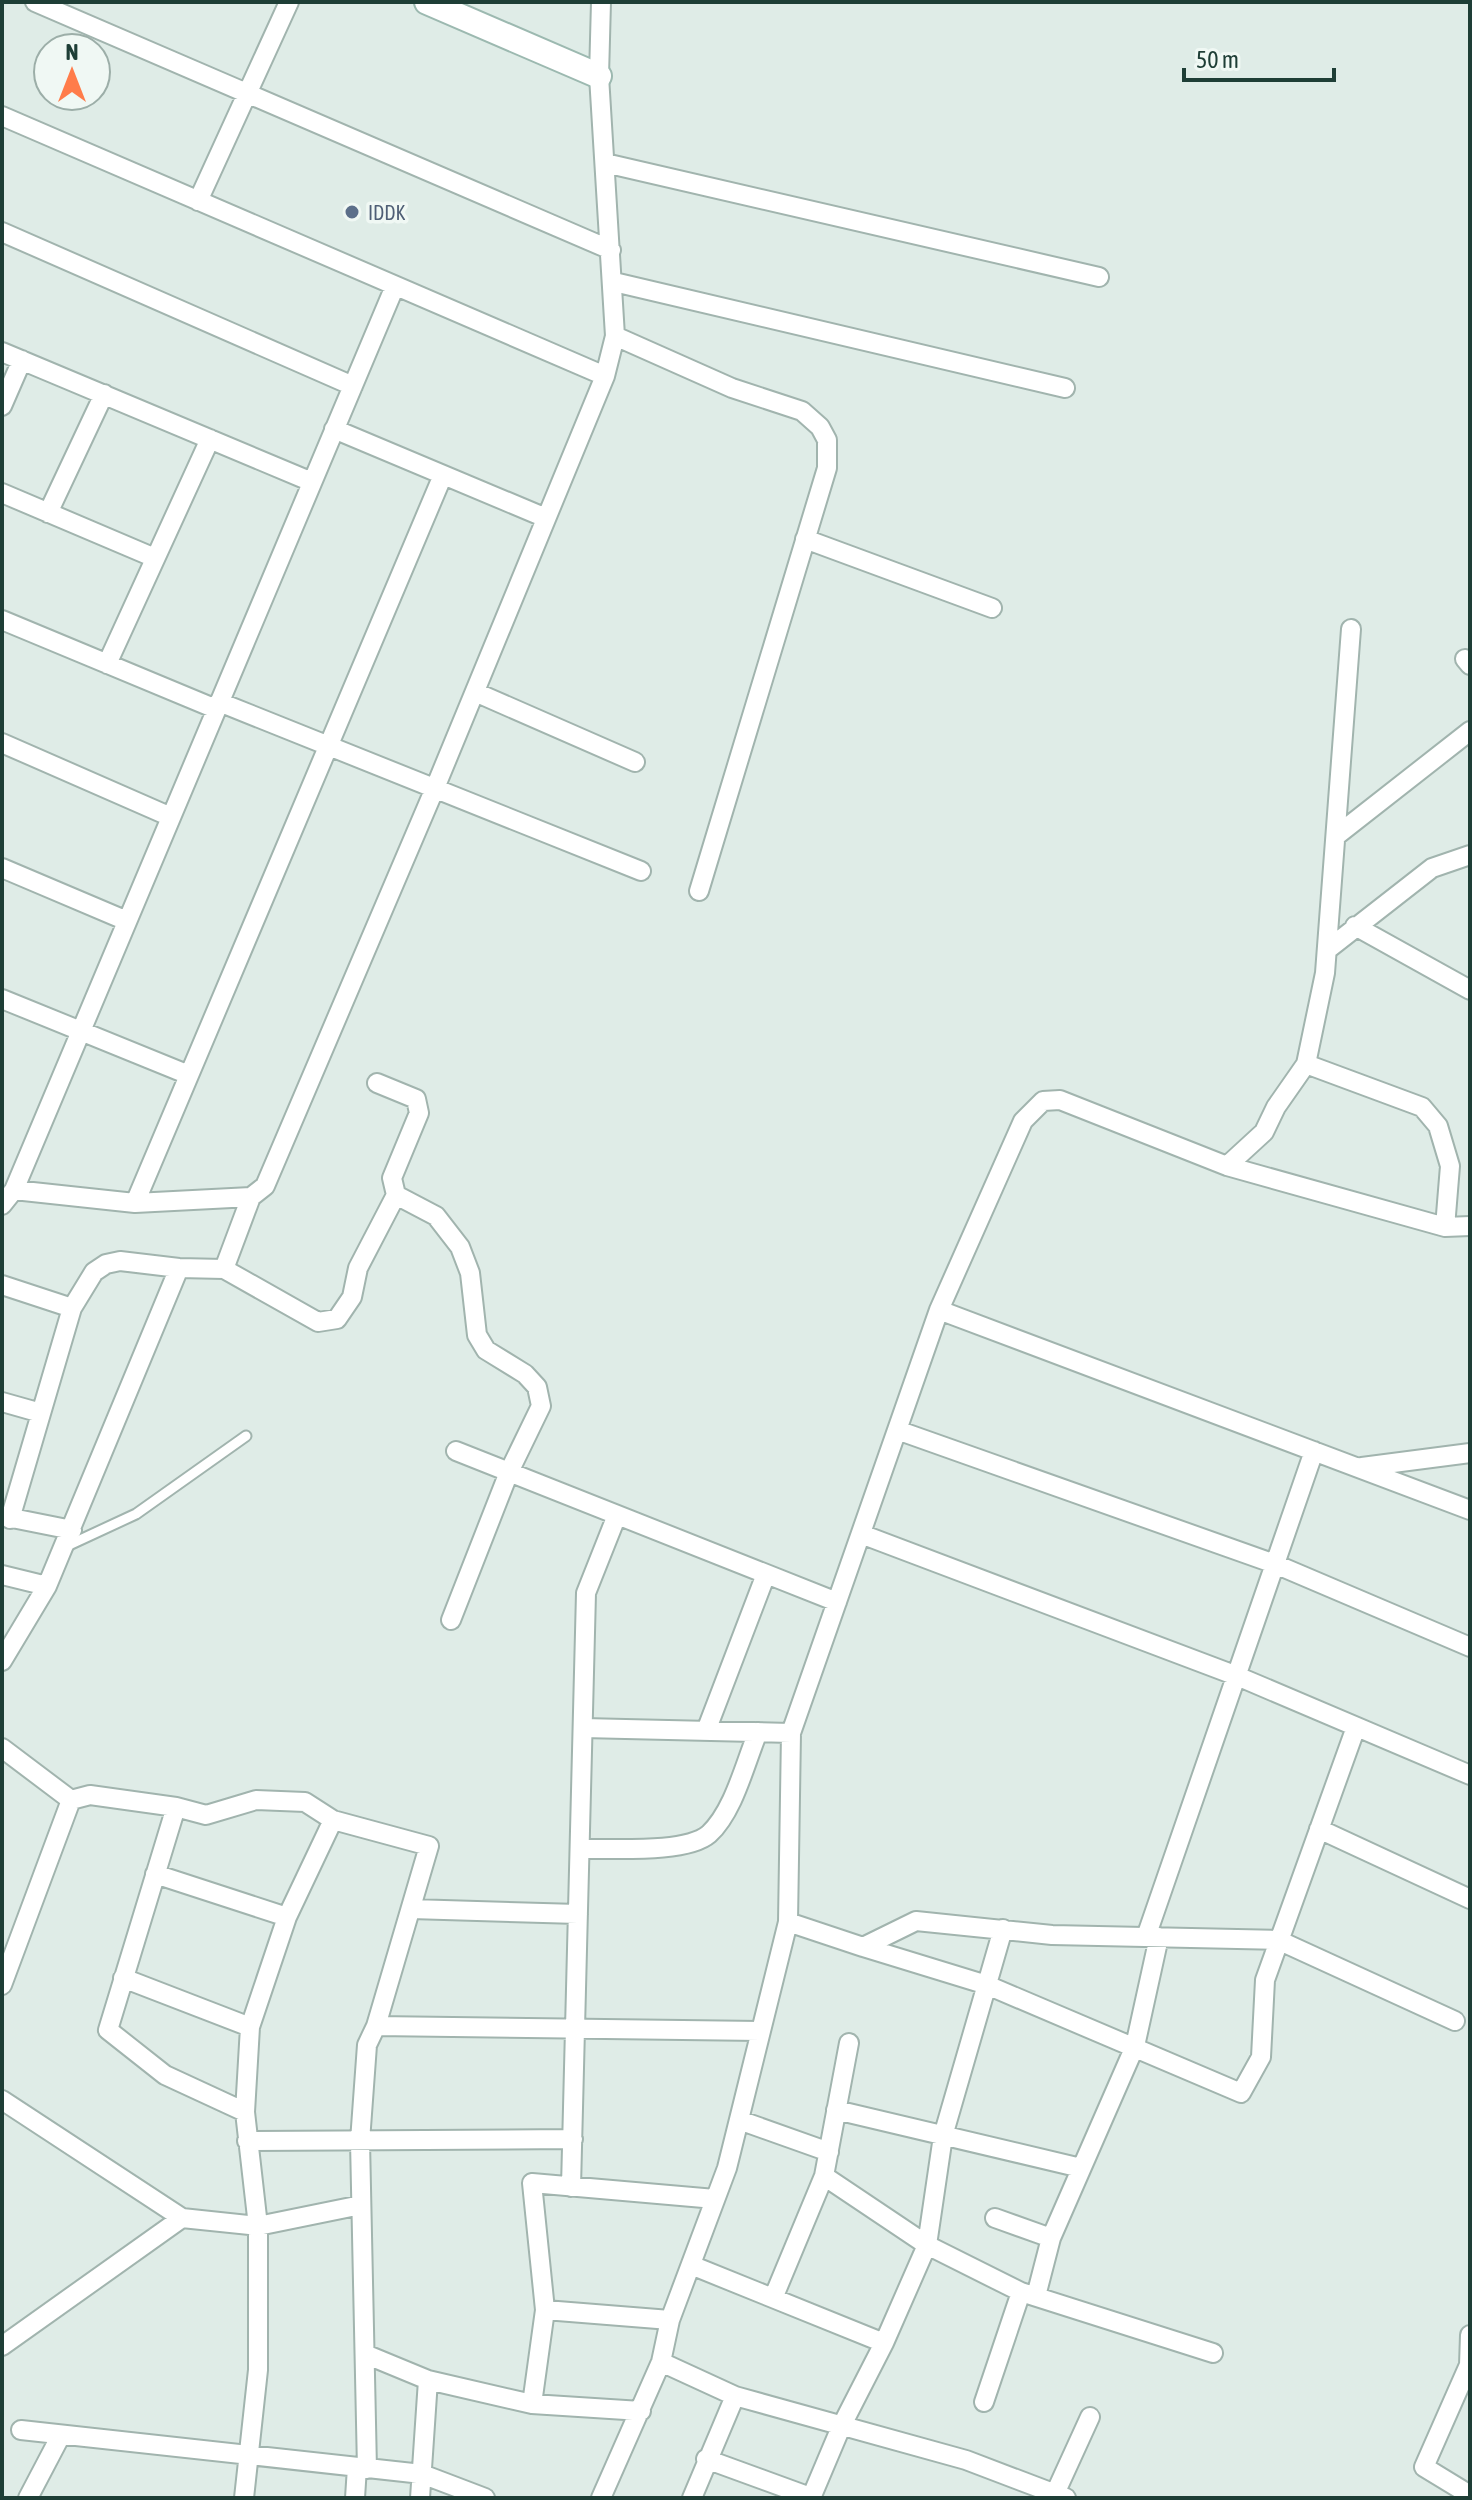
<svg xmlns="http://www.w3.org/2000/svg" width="1472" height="2500" viewBox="0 0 1472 2500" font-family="'Asap Condensed',sans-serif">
  <rect width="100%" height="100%" fill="#dfece7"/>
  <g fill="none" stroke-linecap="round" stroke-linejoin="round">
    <g stroke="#a1b4ae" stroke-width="13">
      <path id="lane" d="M67,1546L136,1514L246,1436"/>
    </g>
    <g stroke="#a1b4ae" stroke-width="22">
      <path id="street" d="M35,2L611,250
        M2,116L605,376
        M605,163L1099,277
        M198,201L289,2
        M2,232L353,386
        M614,282L1065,388
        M615,336L732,388L802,411L820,427L827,440V468L699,891
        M2,352L312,482
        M2,406L22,360
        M334,429L546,518
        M2,493L155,558
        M48,513L104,394
        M805,539L992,608
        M2,620L216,709
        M1465,659L1470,665
        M107,664L210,439
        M475,692L635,762
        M219,702L641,871
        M2,743L171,817
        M1336,836L1470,731
        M2,868L127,921
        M1355,926L1470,990
        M1327,950L1432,868L1470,855
        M2,999L189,1075
        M1306,1064L1422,1107L1438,1126L1450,1166L1445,1227
        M377,1083L416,1099L419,1113L392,1178L396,1195L436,1216L460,1247L470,1273L477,1335L486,1350L525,1374L537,1387L541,1406L509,1472L451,1620
        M1227,1166L1264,1132L1276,1107L1306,1064L1325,973L1351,629
        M14,1190L135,1203L251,1197L265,1186L435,788L605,376L615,336L599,76L601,2
        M135,1203L443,475
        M2,1205L14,1190L395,286
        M224,1269L251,1197
        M2,1285L72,1308
        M939,1310L1470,1510
        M2,1402L41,1413
        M897,1430L1275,1564L1470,1647
        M456,1451L837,1602
        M1362,1467L1470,1453
        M2,1516L72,1530
        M10,1519L72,1308L94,1272L106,1264L120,1261L179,1268L224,1269L318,1322L337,1319L352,1297L358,1268L396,1195
        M861,1534L1237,1676L1470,1775
        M2,1575L47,1586
        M2,1661L47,1586L179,1268
        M583,1728L791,1733
        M706,1731L766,1574
        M2,1748L71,1800
        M176,1807L108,2030L165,2075L245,2112
        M1319,1829L1470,1899
        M580,1849C611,1848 686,1854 709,1834C734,1811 745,1763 758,1732
        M155,1874L287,1917
        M411,1909L578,1914
        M788,1922L863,1947L916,1921L1052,1935L1278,1940L1455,2021
        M1146,1937L1314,1451
        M863,1947L987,1985L1241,2093L1261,2057L1265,1980L1356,1727
        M123,1978L250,2027
        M2,1985L71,1800L90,1795L176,1807L206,1815L256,1800L305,1802L333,1820
        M2,2100L182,2218
        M836,2110L1081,2168
        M739,2120L829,2152
        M247,2141L573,2139
        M824,2176L927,2245L1021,2292L1213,2353
        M571,2187L586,1593L617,1515
        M995,2218L1051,2238
        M691,2265L884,2343
        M774,2296L824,2176L849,2043
        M1036,2296L1051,2238L1135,2046L1159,1937
        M545,2310L670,2320
        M1470,2335L1469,2365L1424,2467L1470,2495
        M2,2346L182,2218L258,2226L361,2205
        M365,2354L428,2380L532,2404L641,2411
        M661,2362L735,2396L966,2460L1066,2498
        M984,2402L1021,2292
        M532,2404L545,2310L532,2183L715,2199
        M21,2430L422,2474L485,2498
        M706,2459L813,2498
        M367,2469L360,2141L367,2045L376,2026L760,2031
        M28,2498L60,2437
        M244,2498L258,2370V2226L245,2112L250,2027L287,1917L333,1820L429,1846L376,2026
        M355,2498L357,2467
        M420,2498L428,2380
        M601,2498L661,2362L670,2320L727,2168L788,1922L791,1733L939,1310L1023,1121L1043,1101L1060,1100L1227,1166L1445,1227L1470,1226
        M692,2498L735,2396
        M811,2498L841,2427L884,2343L927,2245L943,2136L1003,1929
        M1053,2498L1090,2417"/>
    </g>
    <g stroke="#9cb9b0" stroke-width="28">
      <path id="secondary" d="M427,2L599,76"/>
    </g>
    <use href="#lane" stroke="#fff" stroke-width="9"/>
    <use href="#street" stroke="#fff" stroke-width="18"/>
    <use href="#secondary" stroke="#fff" stroke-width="24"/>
  </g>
  <circle fill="#5c6f8a" stroke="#f0f8f4" stroke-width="3" cx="352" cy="212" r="8"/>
  <g text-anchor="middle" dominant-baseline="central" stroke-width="7" stroke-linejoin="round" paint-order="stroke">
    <g font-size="20" fill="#4e5e75" stroke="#f0f8f4" text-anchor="start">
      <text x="368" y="212">IDDK</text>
    </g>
  </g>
  <rect width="1472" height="2500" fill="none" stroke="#1e3e36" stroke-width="8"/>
  <g transform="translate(72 72)"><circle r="38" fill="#f0f8f4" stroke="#9caea8" stroke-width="2"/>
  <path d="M0-6L14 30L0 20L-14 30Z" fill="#ff7c4a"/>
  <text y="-12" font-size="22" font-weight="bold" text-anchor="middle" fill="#1e3e36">N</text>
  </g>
  <path d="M1184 68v12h150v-12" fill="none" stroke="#1e3e36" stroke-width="4"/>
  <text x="1196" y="68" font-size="24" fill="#1e3e36" stroke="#f0f8f4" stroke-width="6" paint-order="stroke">50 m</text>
</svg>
